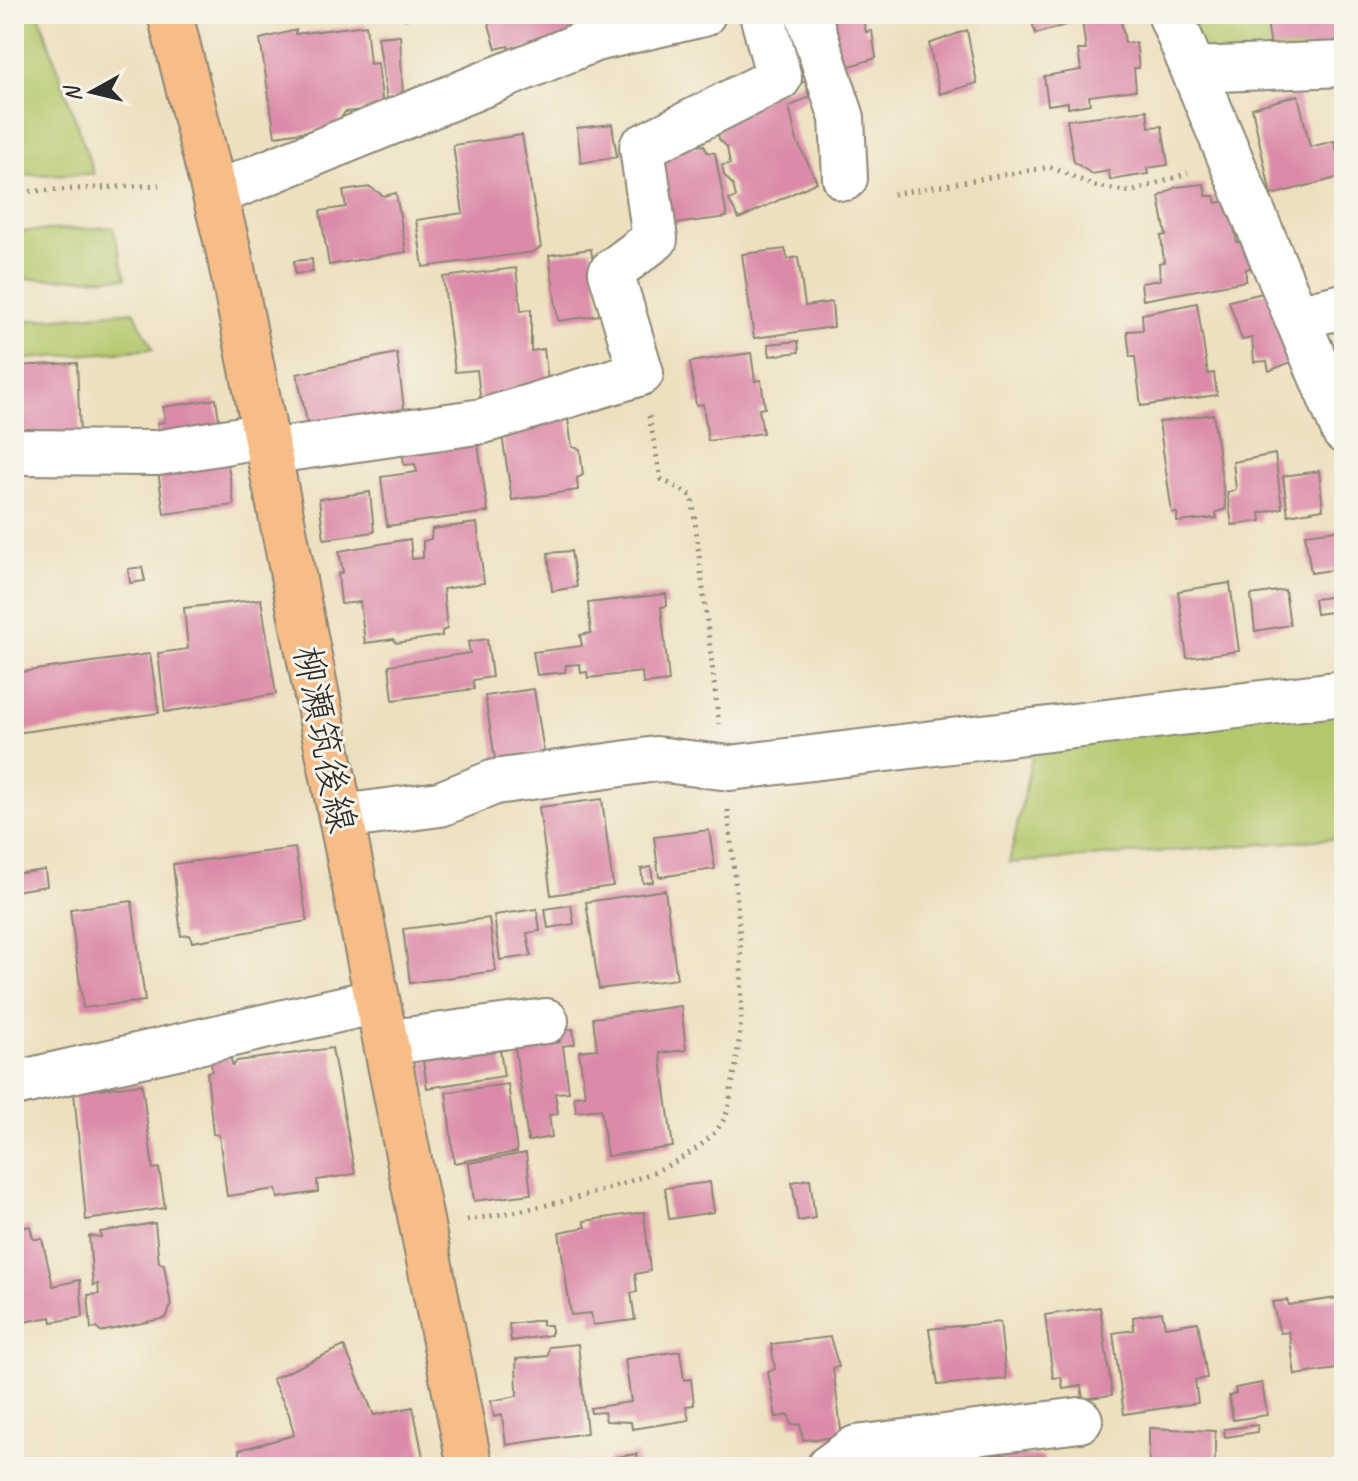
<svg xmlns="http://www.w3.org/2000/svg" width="1358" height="1481" viewBox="0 0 1358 1481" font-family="Caveat,'Klee One',sans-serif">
  <rect width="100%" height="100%" fill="#f7f3e8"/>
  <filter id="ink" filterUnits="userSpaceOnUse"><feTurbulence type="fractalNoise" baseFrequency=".0125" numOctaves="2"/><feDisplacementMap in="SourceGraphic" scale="16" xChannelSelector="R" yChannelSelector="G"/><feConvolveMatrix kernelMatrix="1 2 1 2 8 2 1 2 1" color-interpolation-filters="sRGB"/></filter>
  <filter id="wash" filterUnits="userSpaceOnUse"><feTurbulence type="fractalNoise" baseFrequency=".006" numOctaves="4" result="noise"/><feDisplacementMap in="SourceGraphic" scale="32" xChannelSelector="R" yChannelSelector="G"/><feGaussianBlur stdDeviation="1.8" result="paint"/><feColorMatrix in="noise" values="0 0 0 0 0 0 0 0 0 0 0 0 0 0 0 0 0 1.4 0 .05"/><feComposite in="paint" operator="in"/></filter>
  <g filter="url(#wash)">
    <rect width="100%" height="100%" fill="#ede0bf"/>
    <path fill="#b3c86c" stroke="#6f7a4c" stroke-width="2" d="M14,14H39L94,174L14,175Z
      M1187,14H1344V53L1206,59Z
      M113,227L126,278L14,279V232Z
      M134,311L153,349L14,360V322Z
      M1344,702V838L1009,863L1036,739Z"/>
    <g id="blocks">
      <path fill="#db8aa9" d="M256,14H333V16L302,21L300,16L258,23Z
        M403,14H423V16L404,19Z
        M486,14H595L599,27L511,53L508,46L496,49Z
        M826,14H862L866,32L872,31L876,58L837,70Z
        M1029,14H1068L1071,23L1036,34Z
        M1081,14H1120L1125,43H1136L1139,68H1134L1136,90L1089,96L1090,104L1068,108V102L1048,105L1044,76L1081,70L1078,50H1086Z
        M1266,14H1344V48H1271Z
        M366,25L370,64L378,63L383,108L345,112L335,127L275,136L260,39L296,30L295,34Z
        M967,30L977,83L940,94L929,44Z
        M400,35L403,98L387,100L378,37Z
        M806,81L809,97L789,107L797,141L817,182L739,219L729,200L736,197L733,185L724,175L722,165L730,164L727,147L719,139L717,124L765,96Z
        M1298,95L1310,147L1334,141L1344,176L1271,195L1252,108Z
        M1147,110L1149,127L1162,126L1168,165L1147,168L1148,174L1110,180L1109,171L1092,174L1074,162L1067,120Z
        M612,124L617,157L581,163L577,128Z
        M522,135L541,247L533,252L423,267L416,220L463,213L453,145Z
        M704,145L707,152L715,153L727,217L667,225L659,149Z
        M1204,184L1206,196H1214L1216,203L1229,200L1237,242L1249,243L1253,267L1246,269V281L1143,300L1141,283L1160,280L1159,263L1164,262L1161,236L1166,235L1159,197L1176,187Z
        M370,187L384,196L396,193L406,252L329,265L320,211L346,207L343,191Z
        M591,249L601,315L558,321L549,255Z
        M785,249L788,259L798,257L805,306L832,302L834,327L754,338L742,254Z
        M312,259L313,272L295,274L294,261Z
        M516,268L521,311L531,309V351L544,349L549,389L481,403L477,370L455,372L443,277Z
        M1267,292L1277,330L1282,328L1294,361L1269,371L1267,361L1254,362L1252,338L1242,340L1229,301Z
        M1197,303L1208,374L1214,373L1217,395L1141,406L1135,357H1130L1127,331L1143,330L1142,314Z
        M798,341L799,352L770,356L768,344Z
        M397,353L405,416L308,427L297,374Z
        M751,353L755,381L761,380L765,408L759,409L763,433L708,441L703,404L696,405L690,362Z
        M77,363L80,435L17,440L14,366Z
        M216,399L221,433L160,442L157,423L165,422L163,407Z
        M567,412L572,447L580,449L583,475L577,478L578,490L512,500L502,435L537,429L535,416Z
        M1213,414L1226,509L1216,512L1217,518L1177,522V513H1172L1159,422Z
        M477,438L488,512L387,526L381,477L417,472L415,464L404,465L402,448Z
        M1275,454L1282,508L1260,513L1261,521L1232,525L1227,492L1236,490L1233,462Z
        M227,458L234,505L164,514L157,464Z
        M1319,471L1323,509L1288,515L1283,476Z
        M370,492L374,532L324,539L319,499Z
        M477,523L484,583L443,589L447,629L442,631V636L396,643L394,639L365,643L360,602L341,604L338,574L343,572L339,551L410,539L412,559L423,558V541L431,539L432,529Z
        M1337,530L1344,568L1311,573L1305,534Z
        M571,551L577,587L552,591L548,553Z
        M142,567L145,581L130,583L128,569Z
        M1230,583L1239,651L1187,658L1178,591Z
        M1285,590L1290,625L1255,631L1251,595Z
        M666,594L667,606L661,607L669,681L643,684L642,672L588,678L587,672L581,673L580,664L566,665L565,672L537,675L533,652L582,646L580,635L591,633L588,603Z
        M1336,596L1338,611L1316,614L1314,599Z
        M261,599L276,694L165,712L158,653L188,649L184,608Z
        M487,639L492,677L473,680L474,689L393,700L389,665L470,653L468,642Z
        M150,654L159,713L15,733L14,673Z
        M534,689L544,752L495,759L485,696Z
        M602,799L613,886L551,895L539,807Z
        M709,830L715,869L659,877L654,837Z
        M295,848L307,921L192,942L190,935L181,936L173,864Z
        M651,867L653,882L643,883L641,869Z
        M45,870L47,886L14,891V874Z
        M665,890L677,979L599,989L586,902Z
        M132,901L145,1001L83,1008L70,909Z
        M571,905L574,924L548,928L545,909Z
        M537,909L540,931L527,933L531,956L500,960L494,915Z
        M489,918L496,971L410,983L403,929Z
        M681,1006L686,1050L660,1053L673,1147L607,1156L601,1109L576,1112L574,1096L585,1095L579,1051L597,1049L593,1018Z
        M573,1029L575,1044L563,1046L569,1092L555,1093L558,1114L549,1115L552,1137L528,1141L515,1048L560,1042L558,1031Z
        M332,1048L355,1174L317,1180L318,1192L278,1198L276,1189L227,1196L219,1135L213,1134L207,1072L212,1071L211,1060L230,1057L233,1066L237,1061Z
        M500,1050L504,1076L427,1088L423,1061Z
        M142,1084L153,1169L159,1168L165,1208L86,1220L74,1092Z
        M508,1084L517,1152L454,1163L446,1092Z
        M526,1153L531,1194L474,1201L469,1163Z
        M810,1179L815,1218L798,1221L792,1182Z
        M710,1182L714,1212L669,1219L665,1188Z
        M644,1212L650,1271L635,1274L637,1292L631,1293L635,1320L593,1325L591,1313L571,1315L559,1232L586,1227L584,1221Z
        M155,1223L159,1263L164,1264L171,1306L166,1318L100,1332L97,1328L91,1329L88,1295L99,1294L98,1284L93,1285L89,1236L101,1237L100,1232Z
        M30,1226L33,1239H42L53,1286L80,1280L83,1317L52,1322L51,1317L14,1324V1230Z
        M1337,1298L1344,1368L1295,1375L1289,1332L1280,1333L1272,1302L1287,1300L1289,1305Z
        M1100,1307L1112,1395L1083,1399L1081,1386L1063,1389L1061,1377L1053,1378L1045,1315Z
        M1162,1312L1165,1327L1198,1322L1207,1378L1195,1380L1198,1403L1124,1414L1113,1333L1134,1330L1133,1317Z
        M542,1320V1325H551V1335L511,1341L509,1324Z
        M1000,1322L1006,1379L938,1385L929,1329Z
        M830,1337L839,1367L833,1368L842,1437L803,1440L800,1424L791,1425L789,1415L776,1417L768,1372L775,1369L771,1344Z
        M578,1344L587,1433L506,1445L502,1415L494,1417L491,1401L517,1396L516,1359L548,1356L549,1347Z
        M344,1346L374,1415L413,1407L425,1467H243L239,1450L294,1435L289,1414L272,1379Z
        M680,1351L684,1380L691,1379L694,1405L686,1406L689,1420L632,1429L631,1422L606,1421L604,1412L591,1413L590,1408L631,1402L625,1359Z
        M1262,1383L1267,1415L1233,1420L1229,1396L1236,1393L1235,1388Z
        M1257,1425L1258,1432L1225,1437L1224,1429Z
        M1149,1428L1215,1431V1467H1149Z
        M906,1451L1044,1457L1043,1467H905Z
        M637,1454L639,1467H609L608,1458Z"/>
    </g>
  </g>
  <g filter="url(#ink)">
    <use href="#blocks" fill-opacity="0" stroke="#8c8675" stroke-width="2"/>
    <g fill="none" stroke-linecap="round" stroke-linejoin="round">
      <g stroke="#8c8675" stroke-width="48">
        <path id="minor" d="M808,14L842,118L845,178
          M1170,14L1344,431
          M1194,70L1344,64
          M215,194L595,39L703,14
          M1296,317L1344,306
          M294,448L483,421L641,373L611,272L655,239L642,147L779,78L762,14
          M14,452L157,453L266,435
          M341,817L440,804L495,782L656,759L730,768L1344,693
          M406,1040L546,1021
          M14,1084L377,1001
          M829,1467L856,1448L1080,1420"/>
      </g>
      <g stroke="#8c8675" stroke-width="48">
        <path id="major" d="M170,14L228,248L470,1467"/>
      </g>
      <path stroke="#8c8675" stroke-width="5" stroke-dasharray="2 6" stroke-linecap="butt" d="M14,192L159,185
        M893,194L1050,167L1095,186L1131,192L1188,173
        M649,416L661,479L692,496L719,724
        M467,1220C531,1210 695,1180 725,1117C730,1107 730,1092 733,1081C751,993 736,899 728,810"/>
      <use href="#minor" stroke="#fff" stroke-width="44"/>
      <use href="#major" stroke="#f7bd88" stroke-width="44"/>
    </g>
  </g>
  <g text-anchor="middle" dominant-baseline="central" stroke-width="6" stroke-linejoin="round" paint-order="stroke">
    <g font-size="38" fill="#2b2b2b" stroke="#f7f3e8">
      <text transform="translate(325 739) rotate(79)">柳瀬筑後線</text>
    </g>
  </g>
  <rect width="1358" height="1481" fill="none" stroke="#f7f3e8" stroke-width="48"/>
  <g transform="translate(92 92) rotate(262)" stroke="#f7f3e8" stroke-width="6" paint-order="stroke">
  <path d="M0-6L14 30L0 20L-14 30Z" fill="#2b2b2b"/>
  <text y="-12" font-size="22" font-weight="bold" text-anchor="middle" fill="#2b2b2b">N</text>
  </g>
</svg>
